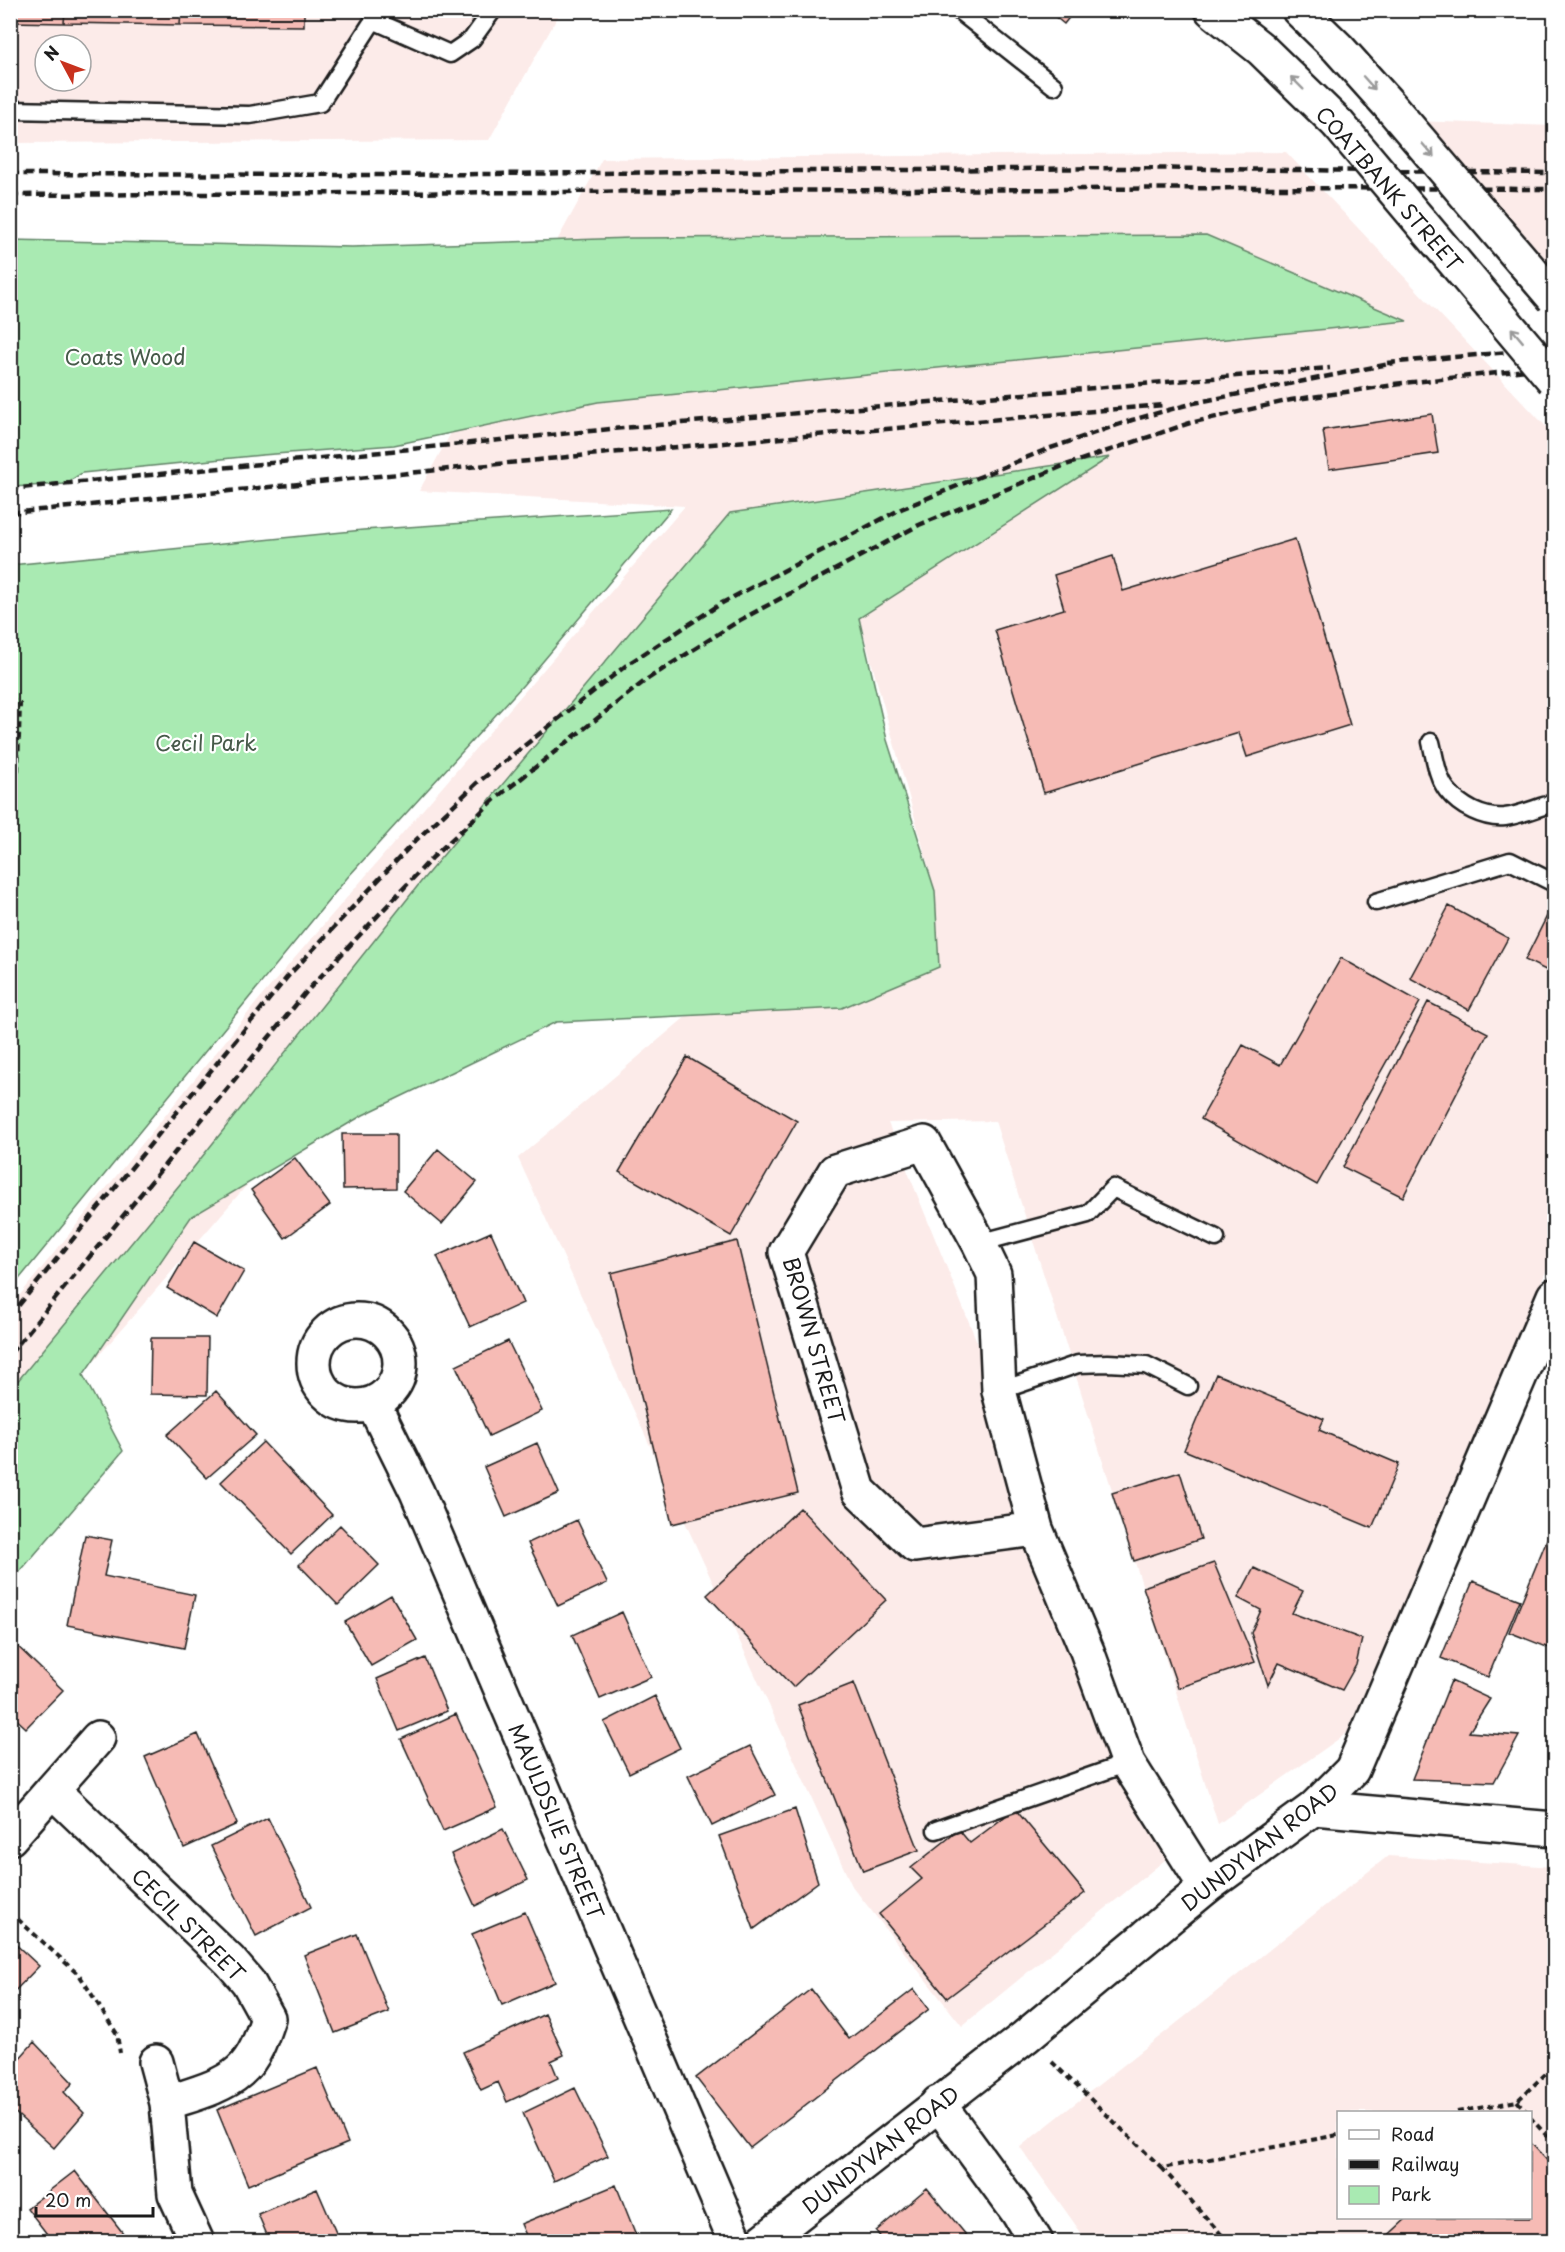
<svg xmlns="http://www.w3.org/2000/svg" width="1565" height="2252" viewBox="0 0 1565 2252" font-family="'Playpen Sans',sans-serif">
  <rect width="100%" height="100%" fill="#fff"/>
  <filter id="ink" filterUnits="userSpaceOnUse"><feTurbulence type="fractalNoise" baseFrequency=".0167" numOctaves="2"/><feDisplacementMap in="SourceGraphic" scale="12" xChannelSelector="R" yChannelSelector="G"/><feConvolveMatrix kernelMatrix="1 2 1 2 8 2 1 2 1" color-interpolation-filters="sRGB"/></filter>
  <g filter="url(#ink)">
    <path fill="#fcebe9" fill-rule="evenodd" d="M10,11H561L489,140L11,143ZM45,45H81V81H45Z
      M1415,121L1554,126V288Z
      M1286,152L1554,435V441L1548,442L1554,449V1253L1347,1733L1218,1824L995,1121L888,1123L1182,1846L962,2026L852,1886L518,1158L688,1015L842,1008L938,967L935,890L860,621L373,1040L81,1376L11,1461V1306L261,997L685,506L419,491L602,159Z
      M1388,1856L1554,1867V2241H1087L1020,2147ZM1338,2112H1530V2218H1338Z"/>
    <path fill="#a9eab2" stroke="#628367" stroke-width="1.5" d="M1206,235L1407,321L598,402L394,445L262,455L82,473L65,484L11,487V240L352,247L630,238Z
      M1110,457L859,618L887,740L935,891L939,967L842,1008L556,1022L363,1115L191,1217L83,1375L123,1451L11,1582V1389L190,1172L424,878L730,513Z
      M671,509L523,685L347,878L11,1289V565L363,530Z"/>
    <path fill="#f6bbb5" stroke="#1c1c1c" stroke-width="1.5" d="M10,10H65L64,23L10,22Z
      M65,10H181L180,25L64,23Z
      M181,10H304V26L180,25Z
      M1047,10H1075L1064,24Z
      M1432,414L1438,453L1329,469L1323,430Z
      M1295,539L1350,725L1247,757L1239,733L1044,793L995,630L1064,609L1054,575L1113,556L1123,591Z
      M1449,906L1508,938L1469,1010L1410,978Z
      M1550,910L1554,912V974L1525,960Z
      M1341,958L1420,1002L1317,1185L1201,1119L1243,1045L1280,1065Z
      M1428,1002L1488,1033L1403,1197L1343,1167Z
      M687,1057L797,1121L731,1236L619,1172Z
      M342,1134H396V1188L343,1189Z
      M438,1149L477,1182L442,1224L403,1191Z
      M295,1158L330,1205L285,1238L251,1190Z
      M491,1232L523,1303L470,1327L437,1256Z
      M737,1241L798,1493L672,1524L611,1273Z
      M194,1242L244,1271L217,1318L167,1288Z
      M151,1338H208L207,1395L150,1394Z
      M508,1341L542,1411L489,1436L456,1366Z
      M1216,1374L1324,1419L1319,1430L1399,1464L1372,1528L1184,1450Z
      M216,1391L256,1435L207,1478L167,1435Z
      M263,1442L332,1515L291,1554L221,1482Z
      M537,1443L559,1493L506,1517L484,1467Z
      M1180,1472L1201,1539L1134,1561L1112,1493Z
      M800,1508L886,1600L793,1687L707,1595Z
      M577,1520L607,1583L558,1606L528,1543Z
      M1554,1522V1650L1509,1632Z
      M340,1525L379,1565L338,1605L299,1565Z
      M85,1535L112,1540L104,1576L195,1595L184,1648L67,1625Z
      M1214,1563L1255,1662L1178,1688L1143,1587Z
      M1254,1568L1303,1591L1292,1613L1362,1639L1356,1665L1342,1690L1279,1663L1268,1685L1251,1633L1261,1610L1238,1598Z
      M1473,1581L1520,1600L1488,1677L1441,1658Z
      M391,1595L417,1640L371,1666L345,1622Z
      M622,1612L651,1677L600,1699L572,1635Z
      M10,1639L63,1690L26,1728L10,1713Z
      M425,1658L447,1711L399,1731L377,1679Z
      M1451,1681L1490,1699L1469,1732L1519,1736L1494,1782L1412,1779Z
      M854,1683L919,1850L863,1871L798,1705Z
      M655,1696L680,1748L629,1773L604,1722Z
      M456,1714L497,1807L443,1831L401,1739Z
      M198,1734L237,1824L184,1848L145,1757Z
      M750,1746L775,1795L712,1826L688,1776Z
      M795,1809L818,1882L754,1929L719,1836Z
      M1015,1809L1085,1893L947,1998L879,1914L922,1879L911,1868L959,1830L970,1843Z
      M268,1818L311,1907L256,1936L211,1846Z
      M503,1829L528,1880L475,1906L451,1854Z
      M525,1912L555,1982L502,2005L472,1934Z
      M357,1934L389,2012L335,2033L304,1955Z
      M10,1939L39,1966L10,1996Z
      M811,1989L849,2039L914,1989L929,2009L750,2148L696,2078Z
      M545,2014L564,2055L551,2061L558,2078L507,2102L498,2082L481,2090L463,2052Z
      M34,2042L73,2083L64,2092L84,2113L54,2148L10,2108V2069Z
      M317,2068L348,2143L248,2185L217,2110Z
      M575,2088L608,2156L554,2181L523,2113Z
      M1530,2142L1554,2168V2242H1381L1407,2218H1530Z
      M75,2171L126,2237L120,2242H53L27,2208Z
      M616,2185L636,2235L621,2242H529L521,2224Z
      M927,2188L972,2242H884L876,2231Z
      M317,2189L340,2242H270L258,2214Z
      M486,2234L489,2242H463Z"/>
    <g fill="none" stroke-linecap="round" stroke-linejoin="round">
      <g stroke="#1c1c1c" stroke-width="21">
        <path id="lane" d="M958,10L1054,86
          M375,21L450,54L472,39L493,10
          M10,110L250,115L320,103L380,10
          M1431,742C1435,758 1437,777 1447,790C1460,807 1484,819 1505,817C1521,815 1538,807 1554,803
          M1376,902L1510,861L1554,883
          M979,1243L1088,1214L1113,1188L1216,1238
          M999,1391L1078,1364L1108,1363L1146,1365L1188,1386
          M936,1830L1128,1763"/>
      </g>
      <g stroke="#1c1c1c" stroke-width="38">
        <path id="street" d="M314 1363a43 43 0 1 1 86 0a43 43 0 1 1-86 0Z
          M373,1403L417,1492L736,2242
          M1036,1529L999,1391L994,1274L979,1243L924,1143L835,1171L786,1252L859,1491L915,1545L1036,1529L1087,1651L1128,1763L1206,1887
          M52,1790L98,1738
          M1314,1808L1554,1829
          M10,1838L52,1790L230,1961L248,1982L268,2018C262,2036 255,2058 240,2071C221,2088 190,2095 167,2103L175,2194L197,2242
          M156,2062L167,2103
          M938,2103L1017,2211L1036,2242"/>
      </g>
      <g stroke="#1c1c1c" stroke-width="38">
        <path id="secondary" d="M762,2242L1025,2037L1206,1887L1314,1808L1352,1770L1554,1296"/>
      </g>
      <g stroke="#1c1c1c" stroke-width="38">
        <path id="primary" d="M1212,10L1261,49L1338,124
          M1299,10L1338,48L1390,106"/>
      </g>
      <path stroke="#1c1c1c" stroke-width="4" stroke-dasharray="6 4.5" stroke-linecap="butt" d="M10,697L20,704L18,772L10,792
        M10,1912L80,1976L117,2034L120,2053
        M1052,2062L1162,2168L1338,2135
        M1517,2101L1527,2112
        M1457,2112L1517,2101L1554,2066
        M1530,2117L1554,2144
        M1162,2168L1228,2242"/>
      <use href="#lane" stroke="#fff" stroke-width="16"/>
      <use href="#street" stroke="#fff" stroke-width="33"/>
      <use href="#secondary" stroke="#fff" stroke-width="33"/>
      <use href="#primary" stroke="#fff" stroke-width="33"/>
      <path stroke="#1c1c1c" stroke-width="4.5" stroke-dasharray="9 4.5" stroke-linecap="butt" d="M10,174L380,175L1123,168L1554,173
        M10,195L1250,188L1554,189
        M1387,363L1554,348
        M1394,384L1554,367
        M10,489L611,429L1330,368
        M10,513L608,453L1163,405
        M10,1316L289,975L415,841L477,783L628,664L722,603L901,509L1045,450L1132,420L1194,403L1394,363
        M10,1354L307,991L433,857L495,799L646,680L740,620L919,525L1063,466L1190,423L1291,400L1401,384"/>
      <g stroke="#1c1c1c" stroke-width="38" stroke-linecap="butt">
        <path id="primary-bridge" d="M1390,106L1554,298
          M1338,124L1554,380"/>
      </g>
      <use href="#primary-bridge" stroke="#fff" stroke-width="33"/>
    </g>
    <defs><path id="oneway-shaft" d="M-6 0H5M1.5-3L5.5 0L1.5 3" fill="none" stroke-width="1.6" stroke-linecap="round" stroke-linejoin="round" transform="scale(1.5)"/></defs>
    <g stroke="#999">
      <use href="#oneway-shaft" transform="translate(1297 83) rotate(-135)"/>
      <use href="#oneway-shaft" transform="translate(1369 83) rotate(48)"/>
      <use href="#oneway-shaft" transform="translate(1428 150) rotate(49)"/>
      <use href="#oneway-shaft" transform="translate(1517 335) rotate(-130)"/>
    </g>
  </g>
  <g text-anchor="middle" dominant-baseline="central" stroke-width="4.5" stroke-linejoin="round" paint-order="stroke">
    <g font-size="21" fill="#1c1c1c" stroke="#fff">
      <text transform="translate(1390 188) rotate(49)">COATBANK STREET</text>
      <text transform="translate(815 1340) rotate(74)">BROWN STREET</text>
      <text transform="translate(557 1821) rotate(67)">MAULDSLIE STREET</text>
      <text transform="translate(1259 1846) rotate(-38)">DUNDYVAN ROAD</text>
      <text transform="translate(189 1924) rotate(45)">CECIL STREET</text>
      <text transform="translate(880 2149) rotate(-38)">DUNDYVAN ROAD</text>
    </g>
    <g font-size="21" fill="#465a49" stroke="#fff">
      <text x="125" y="356">Coats Wood</text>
      <text x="206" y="742">Cecil Park</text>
    </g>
  </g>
  <rect width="1565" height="2252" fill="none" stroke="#fff" stroke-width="36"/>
  <rect x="18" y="18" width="1529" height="2216" fill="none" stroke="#1c1c1c" stroke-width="2" filter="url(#ink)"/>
  <rect x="1337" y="2111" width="195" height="108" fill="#ffffff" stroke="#a4a4a4" stroke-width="1.5"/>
  <rect x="1349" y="2130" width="30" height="9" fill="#ffffff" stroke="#a4a4a4" stroke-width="1.5"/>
  <text x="1391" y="2141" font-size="18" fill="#1c1c1c">Road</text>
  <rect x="1349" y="2160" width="30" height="9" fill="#1c1c1c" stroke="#a4a4a4" stroke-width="1.5"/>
  <text x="1391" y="2171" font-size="18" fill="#1c1c1c">Railway</text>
  <rect x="1349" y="2186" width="30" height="18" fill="#a9eab2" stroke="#a4a4a4" stroke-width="1.5"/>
  <text x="1391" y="2201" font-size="18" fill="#1c1c1c">Park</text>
  <g transform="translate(63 63) rotate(311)"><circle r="28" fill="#ffffff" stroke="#a4a4a4" stroke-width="1.5"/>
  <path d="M0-4.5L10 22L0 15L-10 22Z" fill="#c8321e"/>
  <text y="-9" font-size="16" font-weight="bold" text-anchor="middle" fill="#1c1c1c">N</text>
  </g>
  <path d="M36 2207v9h117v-9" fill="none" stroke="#1c1c1c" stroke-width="3"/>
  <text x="45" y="2207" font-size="18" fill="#1c1c1c" stroke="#ffffff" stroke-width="4.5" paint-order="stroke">20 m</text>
</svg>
